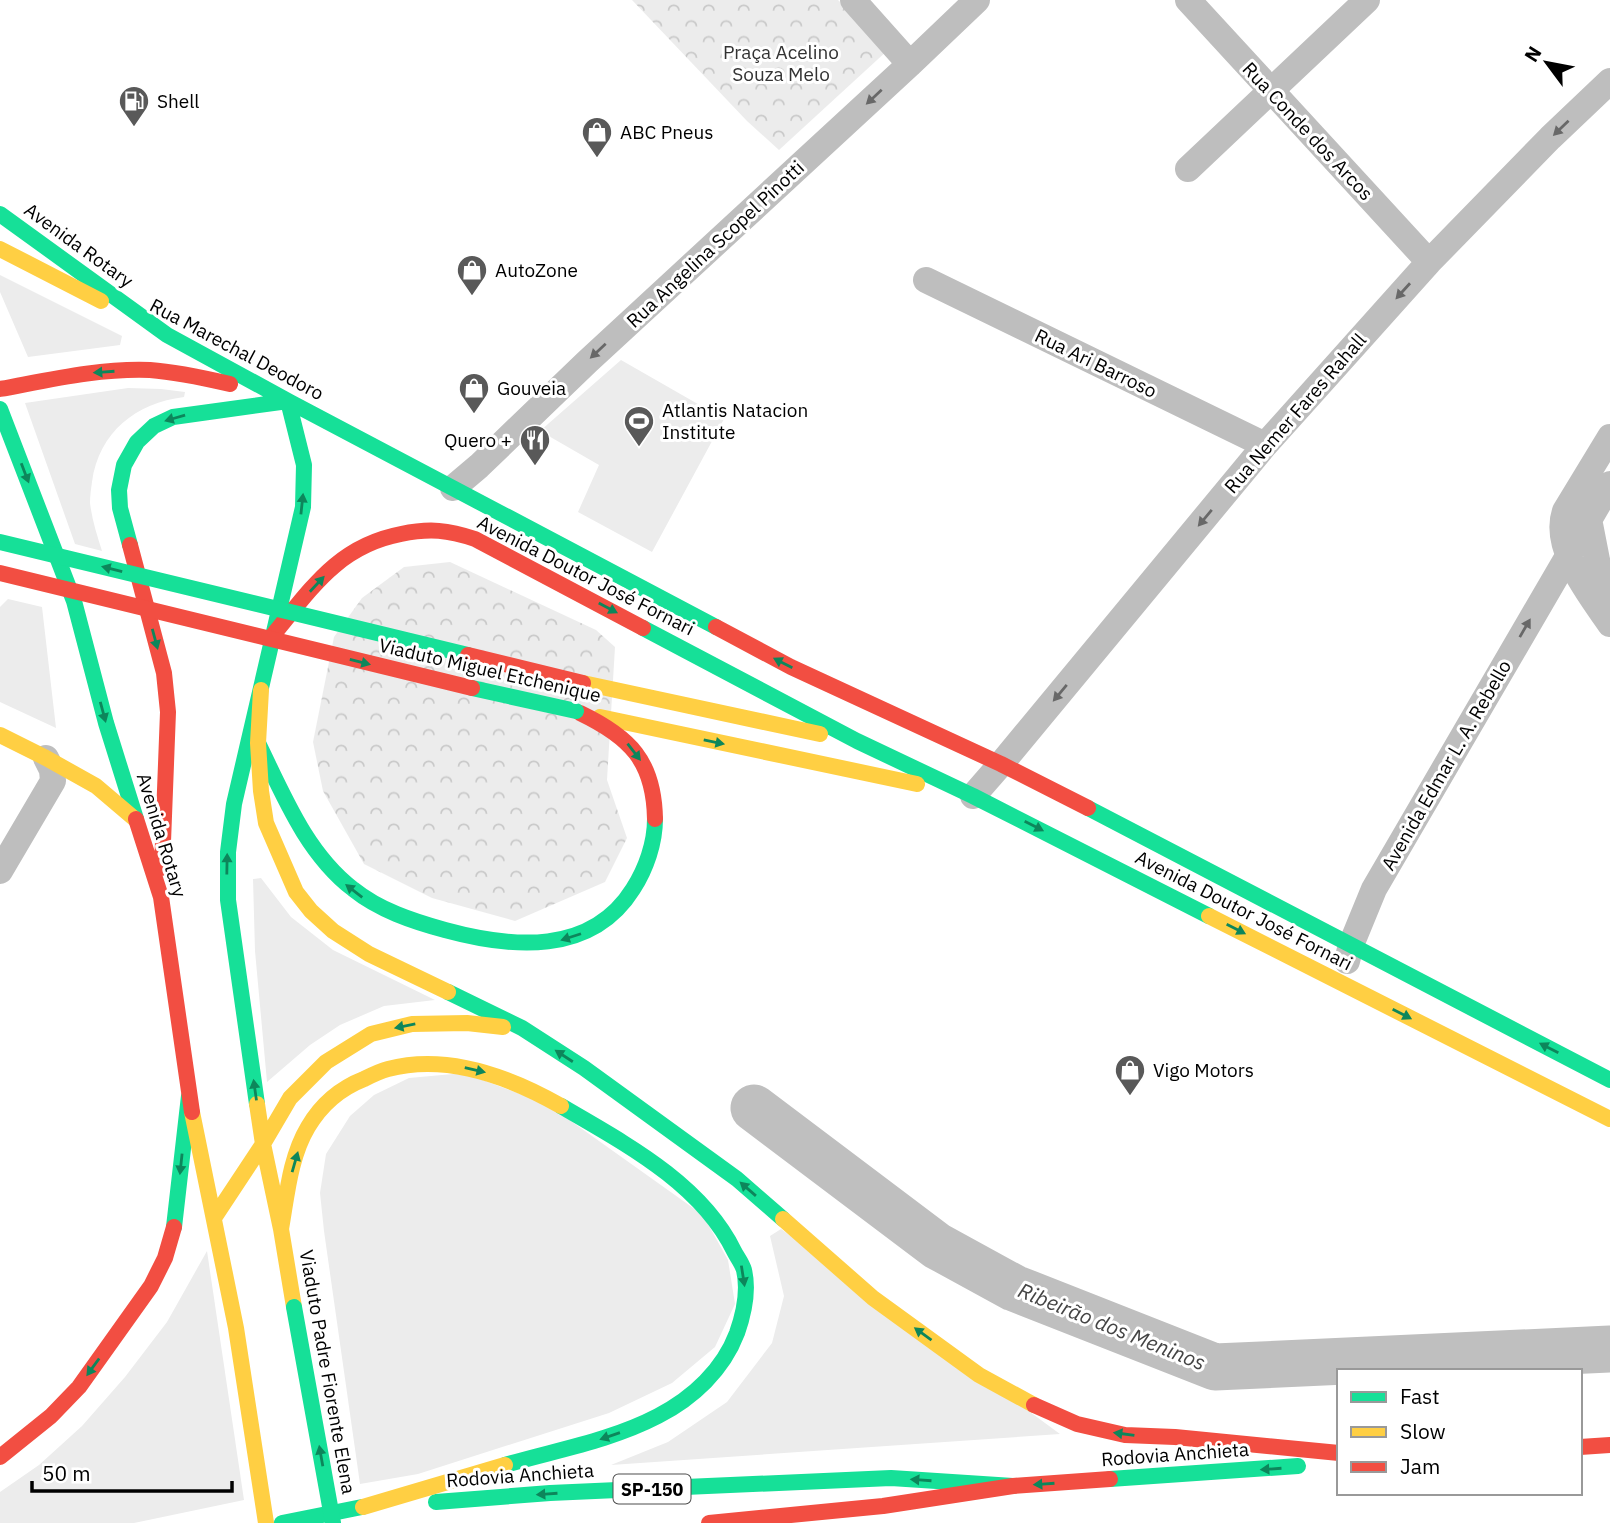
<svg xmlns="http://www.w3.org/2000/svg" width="1610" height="1523" viewBox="0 0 1610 1523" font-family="'IBM Plex Sans',sans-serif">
  <defs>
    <pattern id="park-crowns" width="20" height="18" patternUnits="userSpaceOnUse" patternTransform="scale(1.75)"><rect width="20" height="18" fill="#ececec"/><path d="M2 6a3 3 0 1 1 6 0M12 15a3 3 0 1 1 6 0" fill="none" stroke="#c9c9c9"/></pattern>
  </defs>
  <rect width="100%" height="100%" fill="#fff"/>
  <path fill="#ececec" d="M0,275L122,336L120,345L28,357L0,292Z
    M621,360L724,419L652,552L578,512L599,465L540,431Z
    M128,388L161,389L185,392L184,397C136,403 99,432 92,482C91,489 90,496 90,503C92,520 97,535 102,551L75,544L25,403Z
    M8,599L42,607L56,728L0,702V607Z
    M261,878L291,917L333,950L435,1000L384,1006L340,1025L310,1045L267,1082L255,951L253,879Z
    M464,1073L547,1104L703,1215L728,1260L735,1304L715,1347L672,1383L609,1413L418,1474L360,1484L324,1231L320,1193L326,1154L350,1116L374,1095L409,1078Z
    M781,1229L1060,1434L611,1465L668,1442L727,1402L772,1343L784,1296L770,1236Z
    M207,1251L244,1500L134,1523H0V1492L39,1465L82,1426L125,1377L167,1322Z"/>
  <path fill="url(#park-crowns)" d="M632,0H838L889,49L779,150L747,121Z
    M450,562L596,630L615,647L607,780L627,838L605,882L515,921L432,898L364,864L323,791L313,742L334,637L362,598L404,567Z"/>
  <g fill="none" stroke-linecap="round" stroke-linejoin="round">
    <path stroke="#bfbfbf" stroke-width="47" d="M754,1108L937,1246L1014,1288L1215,1367L1610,1349"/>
    <path stroke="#bebebe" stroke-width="26" d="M853,0L910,64
      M1188,0L1429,262
      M1188,169L1367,0
      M926,280L1265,445
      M1610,437L1565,511C1552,548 1590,595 1610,624
      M453,488L479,466L587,362L910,64L977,0
      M1589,519L1597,560L1610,607
      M973,796L1001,764L1265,445L1429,262L1550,138L1610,81
      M0,871L53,781L52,770L46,758
      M1347,961L1351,945L1374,889L1610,484"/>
    <path stroke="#16e098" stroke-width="16" d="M0,214L167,335L288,401
      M288,401L716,627
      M0,409L74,601L106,723L136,819
      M130,545L120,508L119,490L124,465L137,442L154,426L173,417L288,401
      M643,628L857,741L973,796L1209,916
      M258,743C283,794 306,853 353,889C379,910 412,921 445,930C511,948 591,956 633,889C646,869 655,843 655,819
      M1088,808L1610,1080
      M448,992L522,1028L584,1068L737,1179L783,1219
      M257,1104L228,900V852L234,804L303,507L304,465L288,401
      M174,1227L189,1096
      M505,1465C556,1450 610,1441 658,1416C693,1398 723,1370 737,1333C744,1313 749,1291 744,1270C742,1263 737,1257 734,1251C701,1183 624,1143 561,1106
      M1110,1479L1298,1466
      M436,1502L550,1493L891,1478L1013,1486
      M282,1523L362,1507"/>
    <path stroke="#ffcf43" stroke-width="16" d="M0,249L101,301
      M583,683L820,734
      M261,690L258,743L261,791L266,823L296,892L311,911L333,931L369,954L448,992
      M600,717L917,784
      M0,735L46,758L96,786L136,820
      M1209,916L1610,1119
      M257,1104L263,1144L281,1229L294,1307
      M192,1112L236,1328L266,1523
      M214,1218L263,1144L290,1098L326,1062L371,1034L412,1024L467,1023L503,1027
      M783,1219L873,1298L979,1375L1034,1405
      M281,1229C287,1195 290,1157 308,1127C321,1105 341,1088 364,1079C372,1075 380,1071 388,1069C448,1053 510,1077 561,1106
      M363,1507L505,1465"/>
    <path stroke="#f24e42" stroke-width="16" d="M0,389C49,380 100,368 150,370C177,372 204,378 230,384
      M130,545L164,673L168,712L162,868
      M716,627L791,667L1001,764L1088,808
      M273,635C311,589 338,546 401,534C430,528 448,530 475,539L643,628
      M580,713C630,737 654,761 655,819
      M136,819L161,897L192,1112
      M1034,1405L1077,1424L1125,1435L1175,1437L1339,1453
      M1580,1447L1610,1445
      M0,1457L51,1416L79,1387L151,1286L165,1258L174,1227
      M709,1523L883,1506L1013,1486L1110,1479"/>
    <path stroke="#16e098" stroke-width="16" d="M0,542L468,655
      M472,688L576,711
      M294,1307L333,1523"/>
    <path stroke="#f24e42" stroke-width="16" d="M0,573L472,688
      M468,655L583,683"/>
  </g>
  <defs><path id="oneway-solid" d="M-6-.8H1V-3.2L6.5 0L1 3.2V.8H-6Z" transform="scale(1.75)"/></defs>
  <g fill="#686868">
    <use href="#oneway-solid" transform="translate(874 97) rotate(137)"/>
    <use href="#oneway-solid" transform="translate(1561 128) rotate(136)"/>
    <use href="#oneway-solid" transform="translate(1403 291) rotate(132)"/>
    <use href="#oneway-solid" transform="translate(598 351) rotate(137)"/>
    <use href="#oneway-solid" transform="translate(1205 518) rotate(130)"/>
    <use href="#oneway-solid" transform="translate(1525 628) rotate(-60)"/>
    <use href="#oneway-solid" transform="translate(1060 693) rotate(130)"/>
  </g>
  <g fill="#0d865b">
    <use href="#oneway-solid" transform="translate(104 372) rotate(176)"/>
    <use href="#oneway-solid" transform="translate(175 418) rotate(164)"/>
    <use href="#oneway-solid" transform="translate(25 473) rotate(69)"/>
    <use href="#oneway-solid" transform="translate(302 504) rotate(-84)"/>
    <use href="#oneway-solid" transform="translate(112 569) rotate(-166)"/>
    <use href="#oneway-solid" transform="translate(317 584) rotate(-47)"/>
    <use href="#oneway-solid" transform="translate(608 608) rotate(28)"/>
    <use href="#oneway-solid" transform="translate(155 639) rotate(75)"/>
    <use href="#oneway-solid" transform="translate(360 662) rotate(14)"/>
    <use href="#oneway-solid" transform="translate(783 663) rotate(-153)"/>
    <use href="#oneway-solid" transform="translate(103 712) rotate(75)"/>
    <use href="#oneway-solid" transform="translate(714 742) rotate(12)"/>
    <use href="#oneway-solid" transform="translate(634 752) rotate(52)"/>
    <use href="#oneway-solid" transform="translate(1034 826) rotate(27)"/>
    <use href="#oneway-solid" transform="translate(227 864) rotate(-89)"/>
    <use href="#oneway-solid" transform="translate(354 891) rotate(-142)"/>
    <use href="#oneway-solid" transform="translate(1236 929) rotate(27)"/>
    <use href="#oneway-solid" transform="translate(571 937) rotate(162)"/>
    <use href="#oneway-solid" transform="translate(1402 1014) rotate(27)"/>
    <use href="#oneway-solid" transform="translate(405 1026) rotate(169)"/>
    <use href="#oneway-solid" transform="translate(1549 1048) rotate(-153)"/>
    <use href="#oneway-solid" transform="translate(564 1056) rotate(-147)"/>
    <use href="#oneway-solid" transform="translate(475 1070) rotate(13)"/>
    <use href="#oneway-solid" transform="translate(255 1090) rotate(-98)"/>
    <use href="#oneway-solid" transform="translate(295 1162) rotate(-74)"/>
    <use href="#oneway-solid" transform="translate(181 1164) rotate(96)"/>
    <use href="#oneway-solid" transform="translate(748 1189) rotate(-139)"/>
    <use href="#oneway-solid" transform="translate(743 1276) rotate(81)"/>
    <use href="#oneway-solid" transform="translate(923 1334) rotate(-144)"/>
    <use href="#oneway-solid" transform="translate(93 1367) rotate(126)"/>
    <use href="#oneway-solid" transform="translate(1124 1434) rotate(-172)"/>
    <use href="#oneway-solid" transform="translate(610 1436) rotate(161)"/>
    <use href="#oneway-solid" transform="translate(321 1456) rotate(-100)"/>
    <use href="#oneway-solid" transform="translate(1271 1469) rotate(176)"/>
    <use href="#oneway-solid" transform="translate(921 1480) rotate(-176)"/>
    <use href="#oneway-solid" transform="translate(1044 1484) rotate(176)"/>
    <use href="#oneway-solid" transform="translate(547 1494) rotate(176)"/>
  </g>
  <defs>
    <g id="fuel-pin" transform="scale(1.575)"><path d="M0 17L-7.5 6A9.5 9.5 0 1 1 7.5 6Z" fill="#595959" stroke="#fff"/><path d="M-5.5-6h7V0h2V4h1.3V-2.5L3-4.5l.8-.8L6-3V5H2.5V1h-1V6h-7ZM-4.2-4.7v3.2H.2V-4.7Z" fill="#fff"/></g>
    <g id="shop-pin" transform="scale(1.575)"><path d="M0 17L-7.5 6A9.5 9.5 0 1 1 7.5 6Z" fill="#595959" stroke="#fff"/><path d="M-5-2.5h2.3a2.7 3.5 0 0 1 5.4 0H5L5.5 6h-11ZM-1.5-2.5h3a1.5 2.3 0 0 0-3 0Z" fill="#fff"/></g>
    <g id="stadium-pin" transform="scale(1.575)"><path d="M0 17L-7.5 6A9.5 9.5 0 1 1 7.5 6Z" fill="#595959" stroke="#fff"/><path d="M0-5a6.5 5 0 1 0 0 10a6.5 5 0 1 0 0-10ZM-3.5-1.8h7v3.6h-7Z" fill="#fff"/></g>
    <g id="restaurant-pin" transform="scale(1.575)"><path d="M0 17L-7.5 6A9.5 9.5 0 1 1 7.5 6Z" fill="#595959" stroke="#fff"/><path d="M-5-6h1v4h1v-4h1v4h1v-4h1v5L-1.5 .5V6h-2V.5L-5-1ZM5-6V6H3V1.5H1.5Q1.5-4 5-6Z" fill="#fff"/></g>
  </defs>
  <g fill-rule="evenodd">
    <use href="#fuel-pin" x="134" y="101"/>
    <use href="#shop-pin" x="597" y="132"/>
    <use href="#shop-pin" x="472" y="270"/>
    <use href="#shop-pin" x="474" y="388"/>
    <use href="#stadium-pin" x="639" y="421"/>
    <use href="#restaurant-pin" x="535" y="440"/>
    <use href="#shop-pin" x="1130" y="1070"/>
  </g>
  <g text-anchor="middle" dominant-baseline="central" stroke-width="6" stroke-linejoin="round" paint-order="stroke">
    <rect fill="#fff" stroke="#4c4c4c" stroke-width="2" x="613.5" y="1474.5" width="77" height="29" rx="5"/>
    <g font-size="18" font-weight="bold" fill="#000">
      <text x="652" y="1489">SP-150</text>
    </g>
    <g font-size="19" fill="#333" stroke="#fff">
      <text x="781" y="52">Praça Acelino<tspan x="781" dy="22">Souza Melo</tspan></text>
    </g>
    <g font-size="19" fill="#000" stroke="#fff" text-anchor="start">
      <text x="157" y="101">Shell</text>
      <text x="620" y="132">ABC Pneus</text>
      <text x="495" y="270">AutoZone</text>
      <text x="497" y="388">Gouveia</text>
      <text x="662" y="410">Atlantis Natacion<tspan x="662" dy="22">Institute</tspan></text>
      <text x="512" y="440" text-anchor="end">Quero +</text>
      <text x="1153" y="1070">Vigo Motors</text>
    </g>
    <g font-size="19" fill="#000" stroke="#fff">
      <text transform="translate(1308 131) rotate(47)">Rua Conde dos Arcos</text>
      <text transform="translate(715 244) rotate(-43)">Rua Angelina Scopel Pinotti</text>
      <text transform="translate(79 245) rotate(36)">Avenida Rotary</text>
      <text transform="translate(237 349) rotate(28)">Rua Marechal Deodoro</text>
      <text transform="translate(1096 363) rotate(26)">Rua Ari Barroso</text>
      <text transform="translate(1295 413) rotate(-49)">Rua Nemer Fares Rahall</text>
      <text transform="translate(586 575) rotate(27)">Avenida Doutor José Fornari</text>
      <text transform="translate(490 670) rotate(13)">Viaduto Miguel Etchenique</text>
      <text transform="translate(1446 765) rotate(-60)">Avenida Edmar L. A. Rebello</text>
      <text transform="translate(162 835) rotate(73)">Avenida Rotary</text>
      <text transform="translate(1244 910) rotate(27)">Avenida Doutor José Fornari</text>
      <text transform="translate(328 1372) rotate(80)">Viaduto Padre Fiorente Elena</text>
      <text transform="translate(1175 1454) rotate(-4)">Rodovia Anchieta</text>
      <text transform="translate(520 1475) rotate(-4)">Rodovia Anchieta</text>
    </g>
    <g font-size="21" font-style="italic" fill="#444" stroke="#fff">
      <text transform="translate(1112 1326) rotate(22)">Ribeirão dos Meninos</text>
    </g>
  </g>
  <rect x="1337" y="1369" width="245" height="126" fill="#ffffff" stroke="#999999" stroke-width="2"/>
  <rect x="1351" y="1392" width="35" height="10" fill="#16e098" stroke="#999999" stroke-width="2"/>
  <text x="1400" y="1404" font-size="21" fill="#000000">Fast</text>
  <rect x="1351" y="1427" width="35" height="10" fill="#ffcf43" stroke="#999999" stroke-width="2"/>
  <text x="1400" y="1439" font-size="21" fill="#000000">Slow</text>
  <rect x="1351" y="1462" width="35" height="10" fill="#f24e42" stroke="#999999" stroke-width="2"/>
  <text x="1400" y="1474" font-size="21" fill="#000000">Jam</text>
  <g transform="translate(1547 63) rotate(302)" stroke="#ffffff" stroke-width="5" paint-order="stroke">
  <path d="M0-5L12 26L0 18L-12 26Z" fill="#000000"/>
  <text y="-10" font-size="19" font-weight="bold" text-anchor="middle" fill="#000000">N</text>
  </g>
  <path d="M32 1481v10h200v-10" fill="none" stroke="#000000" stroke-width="3.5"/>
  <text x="42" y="1481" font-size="21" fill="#000000" stroke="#ffffff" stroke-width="5" paint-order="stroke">50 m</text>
</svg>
